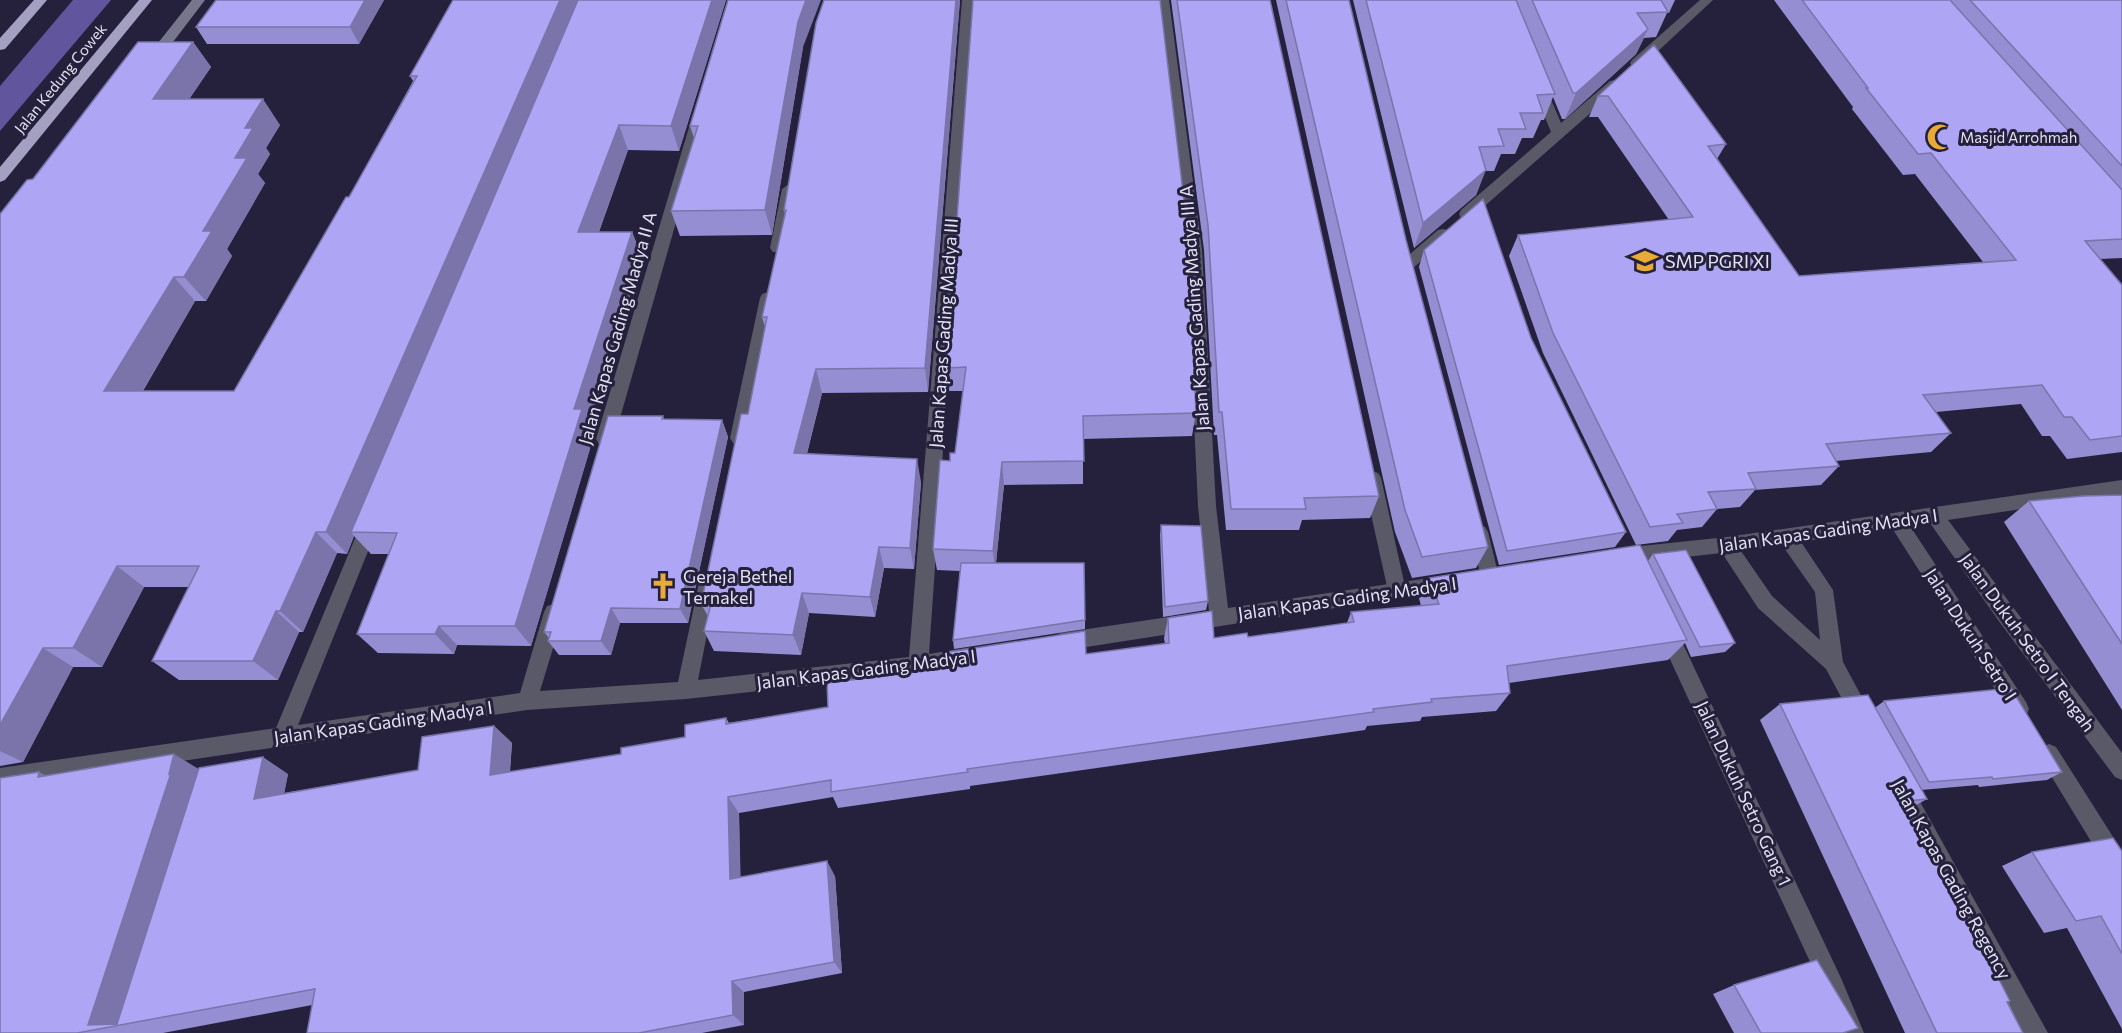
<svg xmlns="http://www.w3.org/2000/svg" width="2122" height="1033" viewBox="0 0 2122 1033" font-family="Commissioner,sans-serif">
  <rect width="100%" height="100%" fill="#25213c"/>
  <path fill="#61569d" d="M73,0H111L0,131V86Z"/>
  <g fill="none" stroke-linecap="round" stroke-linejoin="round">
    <path fill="#5a5967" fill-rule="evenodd" d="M1372,471L1378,473L1381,478L1406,591L1404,597L1397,599L1390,597L1388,591L1363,478L1366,473Z"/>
    <path fill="#5a5967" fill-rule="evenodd" d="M962,0H974L929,654L972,647L979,650L982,656L979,662L918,674L686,699L527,710L0,788V768L276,728L361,524L364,519L370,516L376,519L379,524L298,725L520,693L544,612L547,606L554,604L561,606L564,612L540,691L678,682L699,583L701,577L708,575L715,577L717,583L698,680L909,657Z
      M1157,0H1169L1202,250L1216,506L1228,608L1449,575L1456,577L1458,583L1456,589L1061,651L1054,648L1051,642L1054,636L1061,633L1209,611L1198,506L1186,250Z
      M1700,0H1713L1642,66H1632L1630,63L1632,60Z
      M1615,80L1622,84L1620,87L1471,218H1461L1459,214L1461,210L1551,132L1532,86L1534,83H1544L1561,123L1610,81Z
      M700,110L707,114L614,439L611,444L605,446L599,444L596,439L693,114Z
      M789,184L796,189L786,248L783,252H773L770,248L782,189Z
      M1443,229L1448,230L1451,234L1448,238L1413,268H1403L1400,264L1403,260L1438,230Z
      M768,292L774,294L776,298L748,438L745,443L739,445L733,443L730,438L760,298L762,294Z
      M2122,480V494L1948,520L2122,753V780L2115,777L1998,620L1930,523L1910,526L2026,702L2029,709L2026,716L2019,718L2012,716L1892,528L1801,542L1833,590L1843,662L1872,716L1869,723L1862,725L1855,723L1826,669L1758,608L1722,553L1622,564L1615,562L1613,556L1615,550L1622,548L1727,537ZM1782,545L1815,592L1820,640L1772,596L1741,551Z
      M1479,524L1485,527L1488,532L1499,577L1497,583L1490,585L1483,583L1481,577L1470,532L1473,527Z
      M1666,621L1673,623L1841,978L1864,1033H1840L1824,992L1656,629L1659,623Z
      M2049,744L2056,747L2122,851V882L2114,879L2042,761L2039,754L2042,747Z
      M1901,777L1908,780L2048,1033H2023L1894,794L1891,787L1894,780Z"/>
    <path fill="#77768c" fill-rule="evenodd" d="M192,0H205L157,63H147L145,60L147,57Z"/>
    <path fill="#a3a0c2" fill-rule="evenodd" d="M34,0H47L5,49L0,50V38Z
      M139,0H152L5,180L0,182V167Z"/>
  </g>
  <path fill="#968ed2" d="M384,0L359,44H207L196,27Z
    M726,0L679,151L628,150L599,232H632L642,257L590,422L595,432L531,646L457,645L454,654L378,653L357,634L389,554H371L354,536L347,554L337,553L303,632H299L278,680H179L152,661L189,587H144L102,667H73L23,762L0,766V214L33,179L193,42L211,67L189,99L280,125L266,148L270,154L258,174L265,183L227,249L232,256L206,301H195L143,391H234L349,197L413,81L410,76Z
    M960,0L928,392L822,393L807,454L921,482L914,569L884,568L875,617L809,613L801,655L714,651L704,631L708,616L701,604L748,414L765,327L762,317L785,214L784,210Z
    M973,0L1196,413L1192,436L1083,439V484L1004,485L996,563L1085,620V629L954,649L953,640L960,571L937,570L933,549L950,461L955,453L963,391H949L946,368Z
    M1171,0H1270L1379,496L1370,518L1302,520L1299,530H1226L1217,435H1214L1204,250Z
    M1276,0H1349L1406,240L1488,547L1476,568L1412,578L1395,532Z
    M1353,0H1675L1669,13H1667L1656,37L1644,38L1636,54L1565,119H1562L1553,97L1544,120H1541L1533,138H1522L1515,154H1501L1494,171H1485L1476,195L1414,248Z
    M1774,0H2122V258L2100,259L2122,285V452L2067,459L2050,436H2042L2021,404L1936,412L1951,433L1931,452L1836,461L1839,466L1821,485L1755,490L1740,507L1717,509L1702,527L1677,530L1668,541L1636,545L1543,353L1509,256L1518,235L1669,220L1598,117H1589L1598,96L1654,45L1726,144L1717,159L1799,276L1983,262L1915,174L1903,175L1852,109L1853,107Z
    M803,47L772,235L680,236L671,211L694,138L690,126Z
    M1424,250L1626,532L1615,547L1499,565L1419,267Z
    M663,416L664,419L722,420L728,437L688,623H620L611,655H559L548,641L549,638L544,632Z
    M2122,495V710L2004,522L2029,501Z
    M1161,525L1208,601L1206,610L1163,617L1160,535Z
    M1653,554L1735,643L1725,652L1691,657L1685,643L1668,660L1509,683L1510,693L1496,711L1422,717L1420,721L1367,726L1365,730L970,786V789L838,808L833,797L739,813L740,877L835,876L842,973L744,992V1025L702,1033H307L312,1005L163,1033H0L46,775L199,769L288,774L284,793L418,770L494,726L512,743L510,772L621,754L685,737L726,718L729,723L828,707L1086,654L1165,644L1164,638L1168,618L1214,638L1248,637L1347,623L1351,612L1421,606L1419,598L1429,578L1648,561Z
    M1884,701L2062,772L2047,780L1979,787L1978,785L1921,790L1927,799L1911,808L2010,1001L2008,1002L2023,1033H1905L1760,720L1780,704L1876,707Z
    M2122,851V1029L2067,928L2044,933L2002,866L2032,852Z
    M1734,985L1844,1033H1734L1713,994Z"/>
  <path fill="#7a74ab" d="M365,0H384L359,44L350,27Z
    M560,0H581L351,532L354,536L347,554L326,532Z
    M712,0H726L679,151L671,126Z
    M806,0H821L803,47L772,235L765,210L798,22Z
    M956,0H960L928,392L925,368Z
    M1648,29L1636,54L1565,119L1576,93Z
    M193,42L211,67L172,125L153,99Z
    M263,99L280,125L266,148L270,154L258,174L265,183L227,249L232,256L206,301L184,277L203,231L235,158L245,128Z
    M619,125L628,150L590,256L578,232Z
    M1486,170L1476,195L1414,248L1423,223Z
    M632,232L642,257L590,422L595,432L531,646L515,626L574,409Z
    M174,277L195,301L129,414L104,391Z
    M816,369L822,393L801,476L794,453Z
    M722,420L728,437L688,623L680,609Z
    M917,459L921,482L914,569L910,548Z
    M1002,462L1004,485L995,572L993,551Z
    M316,532L337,553L303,632L280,611Z
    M879,547L884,568L875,617L870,597Z
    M117,566L144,587L102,667L73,648Z
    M802,593L809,613L801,655L793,635Z
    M611,608L620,623L611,655L601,641Z
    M276,611L299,632L278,680L253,661Z
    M439,626L457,645L454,654L435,634Z
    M43,648L73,667L23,762L0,751V725Z
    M494,726L512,743L508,791L490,775Z
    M174,754L202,771L126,1024L88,1025Z
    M263,757L288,774L280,815L254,799Z
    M39,772L72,788L38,777Z
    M728,797L739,813L741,893L730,879Z
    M827,861L835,876L842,973L834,962Z
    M732,981L744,992V1025L733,1015Z"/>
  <path fill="#aea5f4" stroke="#7a74ab" stroke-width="1.5" d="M216,0H365L350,27H196Z
    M453,0H560L326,532H316L280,611H276L253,661H152L199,566H117L73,648H43L0,725V214L27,180L33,179L138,42H193L153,99H263L245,128H253L235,158H247L203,231H212L184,277H174L104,391H234L346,197H349L417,76H410Z
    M578,0H712L671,126L619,125L578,232H632L574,409H582L515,626H439L435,634H357L397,533L351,532Z
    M728,0H806L798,22L765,210L671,211L698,126H690Z
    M824,0H956L925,368L816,369L794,453L917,459L910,548L879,547L870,597L802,593L793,635L704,631L711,604H701L741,414H748L767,317H762L786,210H784L816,23Z
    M973,0H1160L1187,225L1196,413L1083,416L1084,461L1002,462L993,551L933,549L940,460L950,461V453H955L966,367L946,368Z
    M1177,0H1270L1379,496L1304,498L1306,509H1231L1222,412H1219L1208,225Z
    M1286,0H1349L1406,240L1488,547L1422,557L1405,510Z
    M1366,0H1516L1555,94L1537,95L1543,113H1520L1526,129H1498L1504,146L1479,147L1486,170L1423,223Z
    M1532,0H1661L1668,12L1637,13L1648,29L1576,93H1573Z
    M1802,0H1950L2122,190V239L2085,241L2122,285V436L2090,440L2072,417H2064L2042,385L1923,395L1951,433L1826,444L1839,466L1748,473L1756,489L1708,492L1717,509L1677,514L1683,523L1650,527L1553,333L1518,235L1693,217L1608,96H1598L1654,45L1726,144L1708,146L1799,276L2016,260L1931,153L1918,154L1866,88H1868Z
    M1970,0H2122V166Z
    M1483,199L1531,338L1626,532L1507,551L1424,250Z
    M608,416H663L662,419L722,420L680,609L611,608L601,641H548L551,632H544Z
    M2122,495V644L2029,501L2083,496Z
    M1161,525L1201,526L1208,601L1165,607Z
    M1640,545L1687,640L1507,666L1510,693L1431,699L1432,702L1373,709L1374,712L967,769L968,772L831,792V780L728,797L730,879L827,861L834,962L732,981L733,1015L639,1033H307L315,989L77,1033H0V778L39,772L38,777L174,754L169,774L171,773L88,1025L117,1024L199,768L263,757L254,799L418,770L422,737L494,726L490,775L621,754V748L685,737V725L726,718V724L828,707L827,683L947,668L949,652L1085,631L1086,654L1169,643L1168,618L1212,611L1214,638L1247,633L1248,637L1354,622L1351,612L1439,604L1429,578Z
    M1686,550L1735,643L1700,647L1653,554Z
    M961,563H1084L1085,620L953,640Z
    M2011,688L2062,772L1993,779L1992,777L1929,782L1884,701Z
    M1868,695L1927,799L1908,801L2010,1001L2007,1002L2023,1033H1937L1780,704Z
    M2113,838L2122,851V954L2101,916L2076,921L2032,852Z
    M1817,960L1858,1028L1843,1033H1761L1734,985Z"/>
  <defs>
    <g id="mosque-bare" transform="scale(2.07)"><path d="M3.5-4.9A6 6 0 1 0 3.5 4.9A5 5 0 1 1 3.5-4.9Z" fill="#e9ab37" stroke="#25213c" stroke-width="2.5" paint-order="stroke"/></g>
    <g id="school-bare" transform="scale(2.07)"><path d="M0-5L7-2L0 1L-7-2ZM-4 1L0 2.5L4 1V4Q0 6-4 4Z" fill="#e9ab37" stroke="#25213c" stroke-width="2.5" paint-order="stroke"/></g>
    <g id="church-bare" transform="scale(2.07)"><path d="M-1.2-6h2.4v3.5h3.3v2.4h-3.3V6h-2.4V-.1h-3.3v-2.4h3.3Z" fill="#e9ab37" stroke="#25213c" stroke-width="2.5" paint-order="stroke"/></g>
  </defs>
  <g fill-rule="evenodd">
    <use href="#mosque-bare" x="1940" y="137"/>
    <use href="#school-bare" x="1645" y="261"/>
    <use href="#church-bare" x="663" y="586"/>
  </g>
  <g text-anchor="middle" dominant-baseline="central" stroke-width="6" stroke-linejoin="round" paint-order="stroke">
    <g font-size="15" fill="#e2e1f3" stroke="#25213c">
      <text transform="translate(60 78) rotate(-51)">Jalan Kedung Cowek</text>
    </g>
    <g font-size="15" fill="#e2e1f3" stroke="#25213c" text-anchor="start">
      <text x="1960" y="137">Masjid Arrohmah</text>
    </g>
    <g font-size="18" fill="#e2e1f3" stroke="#25213c" text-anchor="start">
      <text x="1665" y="261">SMP PGRI XI</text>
      <text x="683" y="576">Gereja Bethel<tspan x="683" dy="21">Ternakel</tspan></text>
    </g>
    <g font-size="18" fill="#e2e1f3" stroke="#25213c">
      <text transform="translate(1194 308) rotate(-94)">Jalan Kapas Gading Madya III A</text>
      <text transform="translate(617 328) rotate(-74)">Jalan Kapas Gading Madya II A</text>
      <text transform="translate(943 333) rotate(-86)">Jalan Kapas Gading Madya III</text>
      <text transform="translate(1828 530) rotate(-8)">Jalan Kapas Gading Madya I</text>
      <text transform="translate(1347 598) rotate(-8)">Jalan Kapas Gading Madya I</text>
      <text transform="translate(1971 634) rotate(57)">Jalan Dukuh Setro I</text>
      <text transform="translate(2028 642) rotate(54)">Jalan Dukuh Setro I Tengah</text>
      <text transform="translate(866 669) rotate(-7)">Jalan Kapas Gading Madya I</text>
      <text transform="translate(383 722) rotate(-8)">Jalan Kapas Gading Madya I</text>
      <text transform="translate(1744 793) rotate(65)">Jalan Dukuh Setro Gang 1</text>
      <text transform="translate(1952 879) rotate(61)">Jalan Kapas Gading Regency</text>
    </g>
  </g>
</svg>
